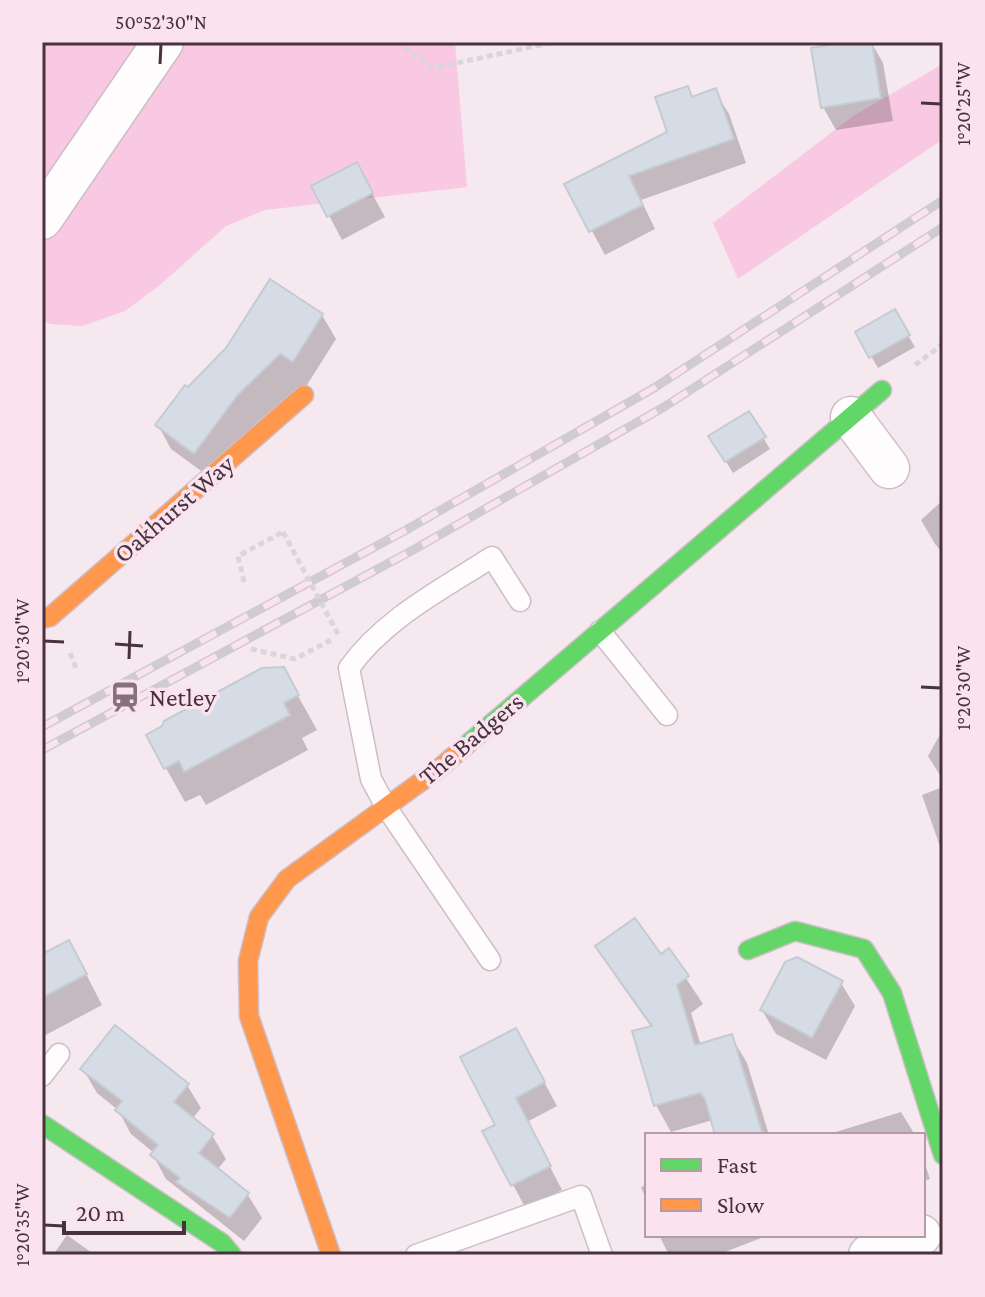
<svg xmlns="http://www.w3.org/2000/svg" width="985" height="1297" viewBox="0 0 985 1297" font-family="'Crimson Pro',serif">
  <rect width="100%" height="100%" fill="#f5e8ef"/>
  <path fill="#f9c9e3" d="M42,42H455L467,187L265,210L226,226L160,285L125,311L82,326L50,324L42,320Z
    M943,64V139L738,279L713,223L853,116Z"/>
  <path fill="#0003" d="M856,42H871L883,63L893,121L836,130L823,107Z
    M715,91L729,114L746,163L641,200L655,229L605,255L567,185L670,132Z
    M314,187L369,188L385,217L342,240Z
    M894,312L915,347L878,368L857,332Z
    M322,315L336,339L307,385L208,476L171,449L158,425Z
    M748,413L770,449L733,473L711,437Z
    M943,500V553L935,544L921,520Z
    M283,669L317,730L302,738L308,750L206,805L200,795L185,802L148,736Z
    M943,729V780L928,756Z
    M943,787V855L922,795Z
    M598,946L660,957L668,951L703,1004L691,1013L701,1046L731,1036L747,1063L769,1135H717L713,1120L671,1132L656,1105L652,1028L613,973Z
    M42,956L85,972L102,1005L42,1037Z
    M841,983L855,1006L826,1060L776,1034L762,1010Z
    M529,1054L557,1106L527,1122L562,1190L526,1209L485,1132L497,1126Z
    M83,1069L187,1085L201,1108L192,1119L212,1135L226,1159L217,1170L248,1195L262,1218L244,1241L166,1179L153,1155L154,1153L131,1134L118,1110L97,1093Z
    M901,1112L915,1135H826Z
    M923,1158L930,1179L923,1181Z
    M647,1185V1202L641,1187Z
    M67,1235L95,1255H53Z
    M659,1235H769L717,1255H669Z"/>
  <path fill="#d6dce5" stroke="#c5cbd3" stroke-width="2" d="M844,42H872L881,98L821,108L811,48Z
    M688,86L692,97L716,88L734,139L629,176L643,205L589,232L564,184L667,132L655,97Z
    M357,162L373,193L327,217L311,186Z
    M270,279L323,314L293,362L280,354L237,396L194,454L155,425L185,385L188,387L226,348Z
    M895,309L910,335L869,358L855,332Z
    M749,411L766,437L725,462L708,436Z
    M284,667L299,695L284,703L290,715L184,772L179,761L164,769L146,735L162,726L164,721L262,668Z
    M635,918L661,954L669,948L689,976L677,985L695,1045L732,1034L763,1135H715L705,1099L700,1093L654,1106L632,1031L652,1026L595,946Z
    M69,940L87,974L42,998V954Z
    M797,957L843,981L812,1038L760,1010L785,962Z
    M115,1025L189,1084L174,1102L214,1134L199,1153L249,1193L230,1218L176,1182L180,1178L150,1155L158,1145L115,1110L122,1101L80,1069Z
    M516,1028L545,1082L516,1098L551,1166L511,1186L482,1131L495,1125L460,1057Z"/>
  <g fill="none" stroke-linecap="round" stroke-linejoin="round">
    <g stroke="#cebec7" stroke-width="23">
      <path id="lane" d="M600,631L667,715
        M490,960L386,807L371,779L349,668C385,618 441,590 492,557L520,601
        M42,1076L59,1054
        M416,1255L581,1196L602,1255"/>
    </g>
    <g stroke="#cebec7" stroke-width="43">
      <path id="street" d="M42,219L163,42
        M851,417L889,468
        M869,1255L921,1235"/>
    </g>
    <g stroke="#cebec7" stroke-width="21">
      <path id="fast" d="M463,748L882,390
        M748,950L795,931L864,949L892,993L943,1155
        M42,1124L222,1243L232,1255"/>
    </g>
    <g stroke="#cebec7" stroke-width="21">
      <path id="slow" d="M42,619L50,617L304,395
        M331,1255L249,1016L248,961L259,917L287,879L437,770L463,748"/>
    </g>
    <path stroke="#dad5d8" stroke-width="5" stroke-dasharray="6 4" stroke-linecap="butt" d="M396,42L434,68L554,42
      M915,365L943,344
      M244,582L238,556L283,532
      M251,649L295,659L331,640
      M70,653L77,671"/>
    <use href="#lane" stroke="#fefcfd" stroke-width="20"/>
    <use href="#street" stroke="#fefcfd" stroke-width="40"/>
    <use href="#fast" stroke="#63d668" stroke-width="18"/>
    <use href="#slow" stroke="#ff974d" stroke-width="18"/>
    <g stroke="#d0cbce" stroke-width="9">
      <path id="rail" d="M42,727L406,530L654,388L943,200
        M42,750L413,550L664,407L943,227"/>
    </g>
    <use href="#rail" stroke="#fae3ef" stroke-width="6" stroke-dasharray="18" stroke-linecap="butt"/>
    <path stroke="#dad5d8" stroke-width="5" stroke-dasharray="6 4" stroke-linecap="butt" d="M283,532L339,636"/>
  </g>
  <path fill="none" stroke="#48323e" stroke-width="3" d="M160,64L161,44M921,103L941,104M44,641L64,642M115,644L143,646M129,659L130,631M921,687L941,688M44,1225L64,1226"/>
  <defs>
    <g id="station-bare" transform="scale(2.4)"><path d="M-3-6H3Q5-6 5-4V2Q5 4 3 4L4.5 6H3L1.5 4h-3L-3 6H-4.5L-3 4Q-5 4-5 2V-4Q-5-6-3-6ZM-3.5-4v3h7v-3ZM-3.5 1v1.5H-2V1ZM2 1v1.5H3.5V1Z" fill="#85727c" stroke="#fae3ef" stroke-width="2.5" paint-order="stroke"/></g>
  </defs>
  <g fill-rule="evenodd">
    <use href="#station-bare" x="125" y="697"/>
  </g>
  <g text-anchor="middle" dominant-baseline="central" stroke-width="7" stroke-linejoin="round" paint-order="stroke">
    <g font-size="26" fill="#48323e" stroke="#fae3ef">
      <text transform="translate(174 509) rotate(-41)">Oakhurst Way</text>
      <text transform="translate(471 739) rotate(-40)">The Badgers</text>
    </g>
    <g font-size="26" fill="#48323e" stroke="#fae3ef" text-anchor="start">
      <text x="149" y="697">Netley</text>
    </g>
  </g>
  <rect width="985" height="1297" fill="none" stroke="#fae3ef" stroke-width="88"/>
  <rect x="645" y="1133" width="280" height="104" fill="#fae3ef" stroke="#b39ca8" stroke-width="2"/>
  <rect x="661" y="1159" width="40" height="12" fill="#63d668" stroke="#b39ca8" stroke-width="2"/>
  <text x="717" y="1173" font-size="24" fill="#48323e">Fast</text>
  <rect x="661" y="1199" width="40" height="12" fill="#ff974d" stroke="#b39ca8" stroke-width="2"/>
  <text x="717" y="1213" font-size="24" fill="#48323e">Slow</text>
  <path d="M64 1221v12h120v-12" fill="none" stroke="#48323e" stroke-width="4"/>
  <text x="76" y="1221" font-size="24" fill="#48323e" stroke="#fae3ef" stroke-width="6" paint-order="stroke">20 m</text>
  <rect x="44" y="44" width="897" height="1209" fill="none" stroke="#48323e" stroke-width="3"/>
  <g font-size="20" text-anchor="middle" fill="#48323e">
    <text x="161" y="29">50°52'30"N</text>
    <text transform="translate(963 104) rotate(-90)" y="7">1°20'25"W</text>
    <text transform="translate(22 641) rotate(-90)" y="7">1°20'30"W</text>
    <text transform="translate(963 688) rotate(-90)" y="7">1°20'30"W</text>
    <text transform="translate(22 1225) rotate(-90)" y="7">1°20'35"W</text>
  </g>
</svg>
